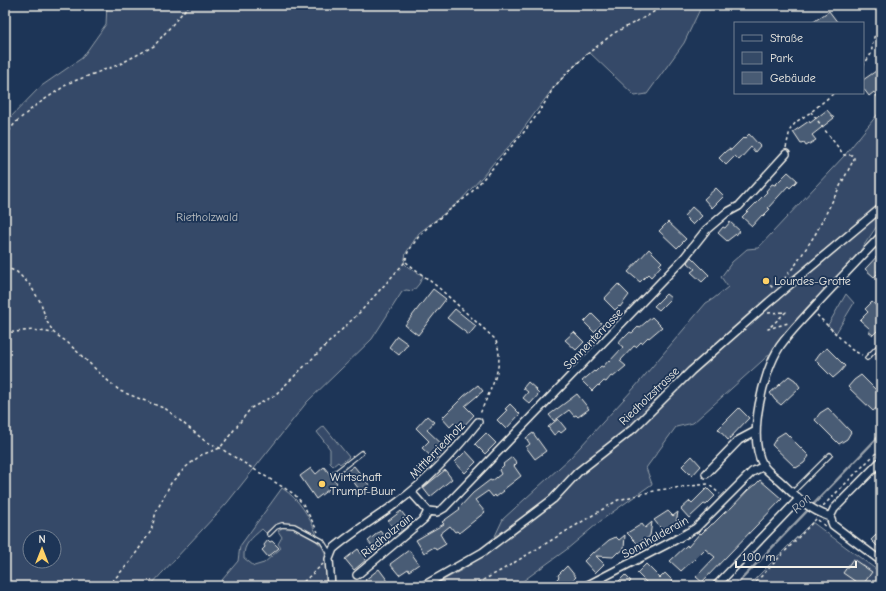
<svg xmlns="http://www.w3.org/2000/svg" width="886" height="591" viewBox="0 0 886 591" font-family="'Comic Neue',sans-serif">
  <rect width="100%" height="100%" fill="#1d3557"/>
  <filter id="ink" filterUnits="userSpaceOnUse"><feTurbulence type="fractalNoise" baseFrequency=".025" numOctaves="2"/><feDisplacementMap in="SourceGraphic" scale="8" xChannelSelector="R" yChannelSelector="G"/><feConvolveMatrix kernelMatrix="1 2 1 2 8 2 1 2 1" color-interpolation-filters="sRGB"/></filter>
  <g filter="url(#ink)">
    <path fill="#354a67" stroke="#949ea8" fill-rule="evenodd" d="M107,5H702L684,43L647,94L635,96L589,52L554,87L515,140L495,161L483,176L460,201L419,233L406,253L404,263L408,267L422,275L423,276L419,284L413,291L406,290L402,292L372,339L307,402L227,503L150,586H5V123L40,87L82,58L106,24ZM30,537H54V561H30Z
      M881,110V220L848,269L771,353L693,423L676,427L646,468L652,484L603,519L566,550L516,586H432L462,570L487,553L503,519L570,458L635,387L706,303L713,299L728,287L721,277L732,262L747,249L758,248L844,156Z
      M846,294L854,303L836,333L828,325Z
      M324,426L349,457L340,464L338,462L333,466L330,463V449L317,432Z
      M282,488C300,500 309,516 317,535C313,535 310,532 306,530C290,521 280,520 266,533L262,529C252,538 243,544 244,558L254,566L264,563L281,548L278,544L282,537L278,531L283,527H291L298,530L309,535L322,546L325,553L328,586H217L238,561L240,546Z
      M812,522L881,573V586H748Z"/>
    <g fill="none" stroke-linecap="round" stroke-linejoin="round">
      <path stroke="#9aa2ab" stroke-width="2.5" d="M735,586L881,434"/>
    </g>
    <path fill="#485b74" stroke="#f4f1e8" d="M829,11L838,23H812Z
      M876,71L881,78V102L874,92L869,96L863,88V80Z
      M827,110L834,118L812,135L816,140L806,146L804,143L801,144L793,132L809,121L810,123Z
      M749,134L760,146L755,152L751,147L739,160L735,156L726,165L719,158L726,151L729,149L731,150L743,138L744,139Z
      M788,172L797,180L796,182L790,188L788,186L768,208L770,209L763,216L762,215L752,226L742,217L767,192L766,191L772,184L775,185Z
      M716,188L724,196L712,208L704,199Z
      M692,207L702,216L693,225L684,216Z
      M668,222L686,239L677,248L659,231Z
      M730,222L740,231L727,241L718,233L723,227L725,228Z
      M649,249L662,262L659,265L661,266L651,277L648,274L640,282L628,272Z
      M881,252V267L877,271L878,273L874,277L865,269Z
      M691,257L709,275L702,282L691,272L695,269L687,262Z
      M618,284L629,295L620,307L619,306L615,310L604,299Z
      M433,289L446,299L418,335L405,325Z
      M666,294L671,298L659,310L654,306Z
      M872,302L881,310V327L873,335L868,331L870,329L860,320L868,312L865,309Z
      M455,309L476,326L469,335L447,318Z
      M592,314L602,324L594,332L584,322Z
      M652,317L662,327L649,338L648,337L642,343L641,342L636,347L634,346L620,361L626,366L613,377L611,376L606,382L604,381L599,386L598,385L592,391L582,381L594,371L595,372L601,366L603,367L608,361L609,362L623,347L618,343L624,336L625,337L630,332L632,333L638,327L639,328Z
      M574,332L584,342L576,350L565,340Z
      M397,336L408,344L399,355L389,347Z
      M827,348L845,366L840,372L833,378L815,360L820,353Z
      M861,375L881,395V404L873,411L848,387L854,380Z
      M789,376L795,380L800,387L781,405L775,400L770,393Z
      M528,382L537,390L536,391L539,394L530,404L523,398L528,392L523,388Z
      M478,385L483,391L465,406L474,415L460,430L454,423L450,427L442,418L464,396Z
      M577,394L589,409L578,417L576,415L574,416L569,410L554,421L549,415Z
      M510,404L520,414L506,429L497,420L507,410L505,409Z
      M739,408L749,418L728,440L718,429Z
      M828,408L851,432L847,439L839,444L815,420L820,413Z
      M427,416L434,422L427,430L446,448L435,460L422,448L429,441L416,428Z
      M558,419L566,429L561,433L559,431L554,435L548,427Z
      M785,432L809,456L804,463L796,468L772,445L777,437Z
      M486,433L496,443L485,454L475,444Z
      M533,433L546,451L535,459L526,447L530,444L526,438Z
      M466,451L476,462L465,473L455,462Z
      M692,456L701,466L692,476L682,466Z
      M512,457L517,463L514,466L521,476L503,490L504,491L496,497L495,495L493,497L488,491L475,500L485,512L459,533L457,531L455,532L450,526L440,534L446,544L436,550L434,547L424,553L416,540L444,524L442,522L460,509L459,508L473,493L490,480L492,481L501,474L499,470L504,465L503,464Z
      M354,466L370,486L362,493L346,472Z
      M324,467L337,483L316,499L300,476L311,468L316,474Z
      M445,470L452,479L430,497L423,488Z
      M760,480L782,499L702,582L696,577L715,557L705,549L693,561H692L681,571L670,561L687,545L688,547L700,533L701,534L706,529H707L712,524H713L725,512L731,508L748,490L754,485H755Z
      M707,488L715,496L706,505L704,504L689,518L681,509L690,501L692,503Z
      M401,511L411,524L398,534L388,521Z
      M668,511L673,516L678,512L676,523L672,527L670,526L664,532L654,520Z
      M652,522L650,536L645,540L644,539L638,544L627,533L642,524L645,528Z
      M881,530V550L871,540Z
      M380,531L389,542L377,552L368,541Z
      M625,535L624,549L619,553L618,552L613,557L596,556L604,564L595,573L584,561L593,552L594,553L609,540L616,537L619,540Z
      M268,540L270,542L272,541L279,548L268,557L262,550L265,547L264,545Z
      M358,549L366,560L354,570L345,559Z
      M409,550L419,564L409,571L408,569L399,575L390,564Z
      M853,559L872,572L862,586L843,573Z
      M646,564L660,578L665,573L673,581L668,586H650L637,573Z
      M567,566L576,577L567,586H563L556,580L559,577L558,575Z
      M379,569L388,581L380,586H370L365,580Z
      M625,575L631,581L629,583L632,586H614Z"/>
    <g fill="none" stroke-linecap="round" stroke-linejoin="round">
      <g stroke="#f4f1e8" stroke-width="6">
        <path id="lane" d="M867,358L881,344
          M334,474L361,453
          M792,493L830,455
          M269,534L276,527L282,525L294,526L322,541L330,554"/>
      </g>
      <g stroke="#f4f1e8" stroke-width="10">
        <path id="street" d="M881,461L834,509L830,517L833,525L881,561
          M706,474L739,440L756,431
          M411,492L428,511L437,512L444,508L684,258L706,230L726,213L739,206L786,154
          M830,517C808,509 798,498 781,482C776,477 767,472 763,465C747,437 763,372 780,346C789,333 801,321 812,309C835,284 858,260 881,236
          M357,575L424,519L428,511
          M331,586L329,559L333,549C353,532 376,518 398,502C428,480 454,452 478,422
          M423,586L483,552L553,499L578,472L634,428L691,371L769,302L881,208
          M586,586L675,540L696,528L752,472L764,466
          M716,586L799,499"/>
      </g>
      <path stroke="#f4f1e8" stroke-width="1.5" stroke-dasharray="3 3" stroke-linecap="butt" d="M863,66L871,54L874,37L881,27
        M5,136L16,122L35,106L69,83L120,64L154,46L189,5
        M786,148L790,130L796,122L811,112L834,93
        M406,262L439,288L495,339C507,363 489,391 480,414
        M5,267L17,272L30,285L41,303L46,320L54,333L67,342L106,379L120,391L166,409L205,441L220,448L294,494L303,504L318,532
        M784,279L796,264L816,233L854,159V157L852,155H844L811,112
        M766,281L774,289
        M768,313L786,312L768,329L788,323V324
        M817,315L852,350L862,355
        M5,333L33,330L53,333
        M823,506L881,448
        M818,520L826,527
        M108,586L130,562L151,531L156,512L171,483L186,467L201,455L220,448L251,408L274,396L362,310L405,262L408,252L419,236L428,227L470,194L524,132L540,111L554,87L566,74L586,55L614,33L649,15L664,5
        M299,586L323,564
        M472,586L502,570L618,500L658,490L708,484L720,494
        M752,586L816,519"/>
      <use href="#lane" stroke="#1d3557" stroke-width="3.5"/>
      <use href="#street" stroke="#1d3557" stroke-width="7"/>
    </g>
  </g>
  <g fill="#ffd166" stroke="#1d3557" stroke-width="1.5">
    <circle cx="766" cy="281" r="4"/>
    <circle cx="322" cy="484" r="4"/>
  </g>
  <g text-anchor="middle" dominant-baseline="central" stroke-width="3.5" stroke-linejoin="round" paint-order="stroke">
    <g font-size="12" fill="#bbbfc1" stroke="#1d3557">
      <text x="207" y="217">Rietholzwald</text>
    </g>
    <g font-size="12" fill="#f4f1e8" stroke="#1d3557" text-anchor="start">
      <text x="774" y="281">Lourdes-Grotte</text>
      <text x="330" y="477">Wirtschaft<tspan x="330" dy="14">Trumpf-Buur</tspan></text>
    </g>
    <g font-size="12" fill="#f4f1e8" stroke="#1d3557">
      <text transform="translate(593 339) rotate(-46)">Sonnenterrasse</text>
      <text transform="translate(649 396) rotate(-44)">Riedholzstrasse</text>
      <text transform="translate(437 450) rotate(-46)">Mittlerriedholz</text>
      <text transform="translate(387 535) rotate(-39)">Riedholzrain</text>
      <text transform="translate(655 537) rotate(-29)">Sonnhalderain</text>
    </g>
    <g font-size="13" font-style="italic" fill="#c0c3c4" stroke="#1d3557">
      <text transform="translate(801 503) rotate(-46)">Ron</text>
    </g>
  </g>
  <rect width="886" height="591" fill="none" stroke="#1d3557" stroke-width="20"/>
  <rect x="10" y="10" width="866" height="571" fill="none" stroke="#f4f1e8" stroke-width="1.5" filter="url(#ink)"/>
  <rect x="734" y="22" width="130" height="72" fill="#1d3557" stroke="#738091"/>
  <rect x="742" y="35" width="20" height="6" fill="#1d3557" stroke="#738091"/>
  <text x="770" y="42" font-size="12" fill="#f4f1e8">Straße</text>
  <rect x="742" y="52" width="20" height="12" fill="#354a67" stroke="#738091"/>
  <text x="770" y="62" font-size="12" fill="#f4f1e8">Park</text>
  <rect x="742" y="72" width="20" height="12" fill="#485b74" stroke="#738091"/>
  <text x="770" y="82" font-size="12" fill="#f4f1e8">Gebäude</text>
  <g transform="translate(42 549)"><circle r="19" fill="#1d3557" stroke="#738091"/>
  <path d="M0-3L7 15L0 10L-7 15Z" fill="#ffd166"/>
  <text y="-6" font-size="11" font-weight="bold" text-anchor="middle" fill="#f4f1e8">N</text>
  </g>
  <path d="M736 561v6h120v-6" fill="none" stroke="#f4f1e8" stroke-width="2"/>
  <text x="742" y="561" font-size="12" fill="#f4f1e8" stroke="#1d3557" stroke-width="3" paint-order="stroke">100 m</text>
</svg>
